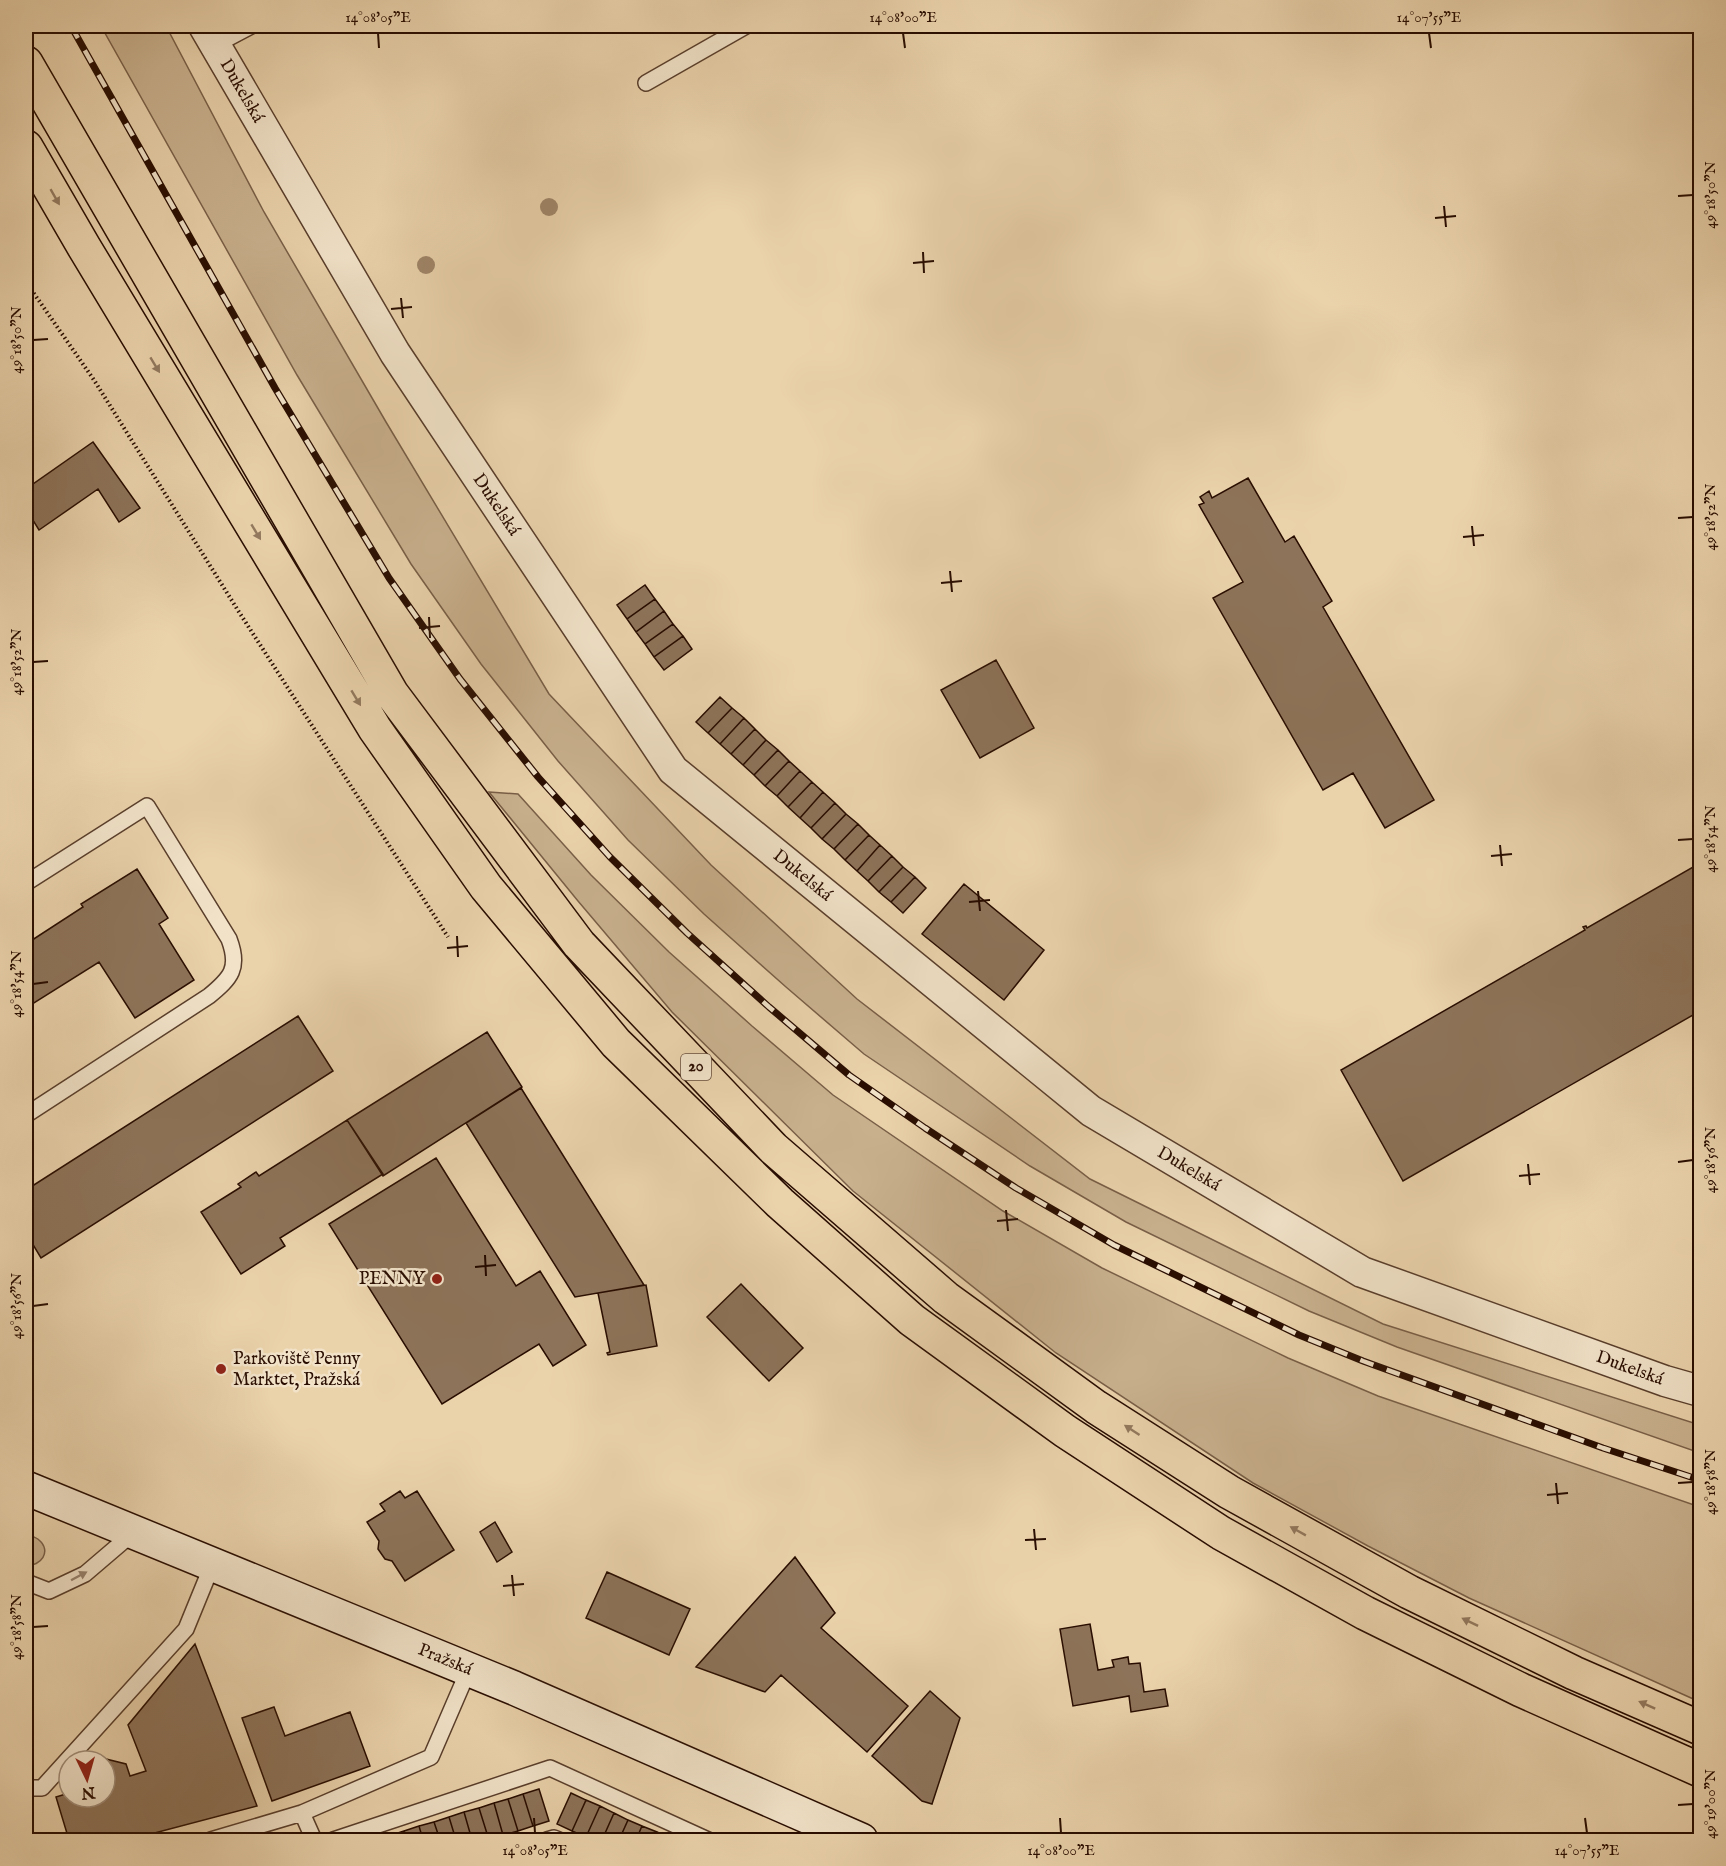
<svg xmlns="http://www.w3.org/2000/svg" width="1726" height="1866" viewBox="0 0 1726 1866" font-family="'IM FELL English',serif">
  <rect width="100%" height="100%" fill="#ead2ab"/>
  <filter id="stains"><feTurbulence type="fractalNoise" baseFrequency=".00333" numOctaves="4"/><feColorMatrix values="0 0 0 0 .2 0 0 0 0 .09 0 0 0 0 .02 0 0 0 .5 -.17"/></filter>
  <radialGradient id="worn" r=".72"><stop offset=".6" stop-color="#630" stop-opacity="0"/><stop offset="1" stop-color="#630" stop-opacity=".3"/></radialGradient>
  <path fill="#c9b18e" stroke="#795f47" stroke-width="1.5" d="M101,26H166L264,212L386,422L549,694L711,865L857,999L1090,1179L1383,1324L1700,1425V1453L1397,1347L1309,1311L1126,1222L1030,1166L864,1054L786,987L704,914L628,840L558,761L481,664L411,564L297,375Z
    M489,792L518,794L591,875L669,952L752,1026L833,1095L1003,1211L1102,1268L1288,1358L1378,1396L1700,1507V1702L1469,1598L1368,1546L1253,1483L1056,1353L853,1191L672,1012L578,901Z
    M26,1534C30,1536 36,1537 39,1540C52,1551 41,1567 26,1565Z"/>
  <path fill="#8d7359" stroke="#290d00" stroke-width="1.5" d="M93,442L140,508L119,522L98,489L39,530L26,509V489Z
    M1248,478L1285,542L1294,536L1332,601L1323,607L1434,800L1385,828L1353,773L1323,790L1213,598L1243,582L1199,505L1204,503L1200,497L1209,491L1212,498Z
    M645,585L655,599L627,619L617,605Z
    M655,599L664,611L636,632L627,619Z
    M664,611L673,624L645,644L636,632Z
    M673,624L683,636L654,657L645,644Z
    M683,636L692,649L664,670L654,657Z
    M996,660L1034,728L980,758L941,690Z
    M720,697L732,708L708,733L696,722Z
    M732,708L744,718L720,744L708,733Z
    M744,718L755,729L731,754L720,744Z
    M755,729L766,740L743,765L731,754Z
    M766,740L778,750L754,775L743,765Z
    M778,750L789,761L765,786L754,775Z
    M789,761L800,771L777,796L765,786Z
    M800,771L812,782L788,807L777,796Z
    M812,782L823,792L800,818L788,807Z
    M823,792L835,803L811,828L800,818Z
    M835,803L846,814L822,839L811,828Z
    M846,814L858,824L834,849L822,839Z
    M858,824L869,835L845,860L834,849Z
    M869,835L880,845L857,871L845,860Z
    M880,845L892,856L868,881L857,871Z
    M892,856L903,867L879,892L868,881Z
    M1700,863V1011L1403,1181L1341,1070L1585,930L1583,927L1586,926L1587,928Z
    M903,867L915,877L891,902L879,892Z
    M137,869L168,918L159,924L194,980L135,1018L99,962L26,1008V944L83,907L81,904Z
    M915,877L926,888L903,913L891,902Z
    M964,884L1044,950L1004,1000L922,934Z
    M298,1016L333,1071L41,1258L26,1233V1190Z
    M487,1032L522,1087L383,1176L347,1120Z
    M521,1088L644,1285L575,1297L466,1123Z
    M347,1120L383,1174L280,1238L285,1246L241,1274L201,1212L241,1187L238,1184L256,1172L259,1176Z
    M436,1158L516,1286L540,1271L586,1345L553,1366L539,1344L442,1404L329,1224Z
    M741,1284L803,1348L769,1381L707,1317Z
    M646,1285L657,1346L608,1355L607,1353L610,1352L598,1293Z
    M400,1491L405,1498L417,1491L454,1550L405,1581L392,1561L385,1559L378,1549L379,1541L367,1522L385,1511L380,1504Z
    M495,1522L512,1552L497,1562L480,1532Z
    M795,1557L835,1613L821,1628L908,1706L867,1752L781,1675L765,1692L696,1667Z
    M607,1572L690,1609L669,1655L586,1618Z
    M1090,1624L1098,1670L1114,1667L1112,1660L1128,1657L1129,1664L1140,1663L1144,1692L1165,1689L1168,1706L1131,1712L1129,1696L1073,1706L1060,1629Z
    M195,1644L257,1806L128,1840H69L56,1797L69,1793V1797H105V1761H85L82,1753L126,1764L130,1776L146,1771L128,1725Z
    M930,1691L960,1718L932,1804L922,1801L872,1756Z
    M274,1707L285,1736L350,1712L370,1766L272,1801L242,1718Z
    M539,1789L549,1821L533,1826L523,1794Z
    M571,1793L586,1800L572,1831L557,1824Z
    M523,1794L533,1826L518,1831L508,1799Z
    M508,1799L518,1831L503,1835L494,1803Z
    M586,1800L600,1806L586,1837L572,1831Z
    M494,1803L503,1835L489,1840L479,1808Z
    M600,1806L614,1813L602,1840H594L586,1837Z
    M479,1808L489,1840H472L464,1812Z
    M464,1812L472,1840H456L449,1817Z
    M614,1813L628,1820L619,1840H602Z
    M449,1817L456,1840H440L434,1822Z
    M628,1820L642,1826L636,1840H619Z
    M434,1822L440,1840H423L419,1826Z
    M419,1826L423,1840H407L404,1831Z
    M642,1826L657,1832L653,1840H636Z
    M404,1831L407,1840H391L389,1836Z
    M657,1832L671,1838L670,1840H653Z"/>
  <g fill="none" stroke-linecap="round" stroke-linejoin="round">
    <g stroke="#593e2b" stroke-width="18">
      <path id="lane" d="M215,45L251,26
        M646,83L746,26
        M26,883L147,806L229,939C240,968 231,978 209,996L26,1115
        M26,1582L49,1591L85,1574L133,1533
        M26,1788H42L186,1629L213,1563
        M302,1813L314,1840
        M211,1840L302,1813L431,1757L469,1669
        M333,1840L550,1768L708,1840
        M547,1840L554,1838L559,1840"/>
    </g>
    <g stroke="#593e2b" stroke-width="33">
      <g id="street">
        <path id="s1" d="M204,26L395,353L673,770L1091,1111L1362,1272L1665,1381L1700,1391"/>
      </g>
    </g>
    <g stroke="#290d00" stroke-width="36">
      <g id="secondary">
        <path id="s2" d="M26,1488L514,1688L861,1840"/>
      </g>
    </g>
    <g stroke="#290d00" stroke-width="36">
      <path id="highway" d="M26,63L392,694L579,944L773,1148L946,1298L1096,1407L1229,1492L1409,1592L1574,1673L1700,1728
        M26,147L84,247L375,729L486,887L616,1043L780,1203L912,1320L1065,1431L1221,1533L1365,1613L1521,1690L1700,1770"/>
    </g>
    <path stroke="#290d00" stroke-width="4" stroke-dasharray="1.5 3" stroke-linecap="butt" d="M26,282L94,380L239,612L448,937"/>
    <use href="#lane" stroke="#f1e2c8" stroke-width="15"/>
    <use href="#street" stroke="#f1e2c8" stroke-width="30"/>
    <use href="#secondary" stroke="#f1e2c8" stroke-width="33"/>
    <use href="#highway" stroke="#ead2ab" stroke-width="33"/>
    <g stroke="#290d00" stroke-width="7">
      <path id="rail" d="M71,26L275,388L389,578L460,679L538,777L610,857L687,933L769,1007L849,1075L925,1128L1016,1188L1114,1245L1299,1335L1363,1361L1603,1448L1700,1480"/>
    </g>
    <use href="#rail" stroke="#f1e2c8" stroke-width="4.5" stroke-dasharray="14" stroke-linecap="butt"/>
  </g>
  <g fill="#9f8568">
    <circle cx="549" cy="207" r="9"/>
    <circle cx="426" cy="265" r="9"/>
  </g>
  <defs><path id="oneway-solid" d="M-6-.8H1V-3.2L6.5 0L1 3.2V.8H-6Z" transform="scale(1.5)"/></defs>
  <g fill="#93795e">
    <use href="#oneway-solid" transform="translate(55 197) rotate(60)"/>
    <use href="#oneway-solid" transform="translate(155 365) rotate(59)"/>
    <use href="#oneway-solid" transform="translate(256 532) rotate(59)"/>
    <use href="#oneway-solid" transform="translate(356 698) rotate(59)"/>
    <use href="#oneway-solid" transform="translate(1132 1430) rotate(-147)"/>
    <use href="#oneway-solid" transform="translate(1298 1531) rotate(-151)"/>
    <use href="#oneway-solid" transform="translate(1470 1622) rotate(-154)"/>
    <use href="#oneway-solid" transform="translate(1647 1705) rotate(-156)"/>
  </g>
  <use fill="#97826e" href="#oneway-solid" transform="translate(79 1576) rotate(-28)"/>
  <path fill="none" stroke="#290d00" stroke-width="2" d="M378,33L379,48M903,33L905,48M1429,33L1431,48M1678,196L1693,195M1444,206L1446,227M1435,218L1456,216M923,252L924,273M913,263L934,261M401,298L403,318M391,309L412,307M33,340L48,339M1678,518L1693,517M1472,526L1474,546M1463,537L1484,535M950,571L952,592M941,583L962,581M429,617L430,638M419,628L440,626M33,662L48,661M1678,840L1693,839M1500,845L1502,866M1491,856L1512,854M978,891L980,911M969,902L990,900M457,936L458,957M447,948L468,946M33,984L48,982M1678,1162L1693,1160M1528,1164L1530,1185M1519,1176L1540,1174M1006,1210L1008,1231M997,1221L1018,1219M485,1255L486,1276M475,1267L496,1265M33,1306L48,1304M1556,1483L1558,1504M1678,1483L1693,1482M1547,1495L1568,1493M1034,1529L1036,1550M1025,1540L1046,1539M512,1575L514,1596M503,1586L524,1584M33,1627L48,1626M1678,1805L1693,1804M534,1818L535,1833M1060,1818L1061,1833M1585,1818L1587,1833"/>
  <g fill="#8f2418" stroke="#f1e2c8" stroke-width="2">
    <circle cx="437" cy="1279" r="6"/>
    <circle cx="221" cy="1369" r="6"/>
  </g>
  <g text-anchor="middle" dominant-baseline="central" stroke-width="5" stroke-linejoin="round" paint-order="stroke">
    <rect fill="#f1e2c8" stroke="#654d3c" stroke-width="1.5" x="681" y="1054" width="30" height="26" rx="4.5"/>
    <g font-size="16" font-weight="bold" fill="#290d00">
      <text x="696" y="1067">20</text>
    </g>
    <g font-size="18" fill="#290d00" stroke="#f1e2c8">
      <text stroke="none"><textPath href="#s1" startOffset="75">Dukelská</textPath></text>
      <text stroke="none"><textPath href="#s1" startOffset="561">Dukelská</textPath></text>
      <text stroke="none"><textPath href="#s1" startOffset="1047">Dukelská</textPath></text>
      <text stroke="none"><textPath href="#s1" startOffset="1533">Dukelská</textPath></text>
      <text stroke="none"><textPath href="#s1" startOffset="2019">Dukelská</textPath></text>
      <text stroke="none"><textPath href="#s2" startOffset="453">Pražská</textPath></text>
    </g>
    <g font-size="18" fill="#290d00" stroke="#f1e2c8" text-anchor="end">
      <text x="425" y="1279">PENNY</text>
      <text x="233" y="1359" text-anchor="start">Parkoviště Penny<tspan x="233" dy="21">Marktet, Pražská</tspan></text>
    </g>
  </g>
  <rect width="1726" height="1866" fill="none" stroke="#ead2ab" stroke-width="66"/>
  <g transform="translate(87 1779) rotate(175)"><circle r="28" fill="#f1e2c8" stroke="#a18d78" stroke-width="1.5"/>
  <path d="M0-4.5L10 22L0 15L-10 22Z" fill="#8f2418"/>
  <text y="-9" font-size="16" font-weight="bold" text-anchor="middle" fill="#290d00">N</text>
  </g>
  <rect x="33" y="33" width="1660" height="1800" fill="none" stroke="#290d00" stroke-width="2"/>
  <g font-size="15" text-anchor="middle" fill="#290d00">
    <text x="378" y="22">14°08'05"E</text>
    <text x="903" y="22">14°08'00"E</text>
    <text x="1429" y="22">14°07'55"E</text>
    <text transform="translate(1710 195) rotate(-90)" y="5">49°18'50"N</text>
    <text transform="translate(16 340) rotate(-90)" y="5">49°18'50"N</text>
    <text transform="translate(1710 517) rotate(-90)" y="5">49°18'52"N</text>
    <text transform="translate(16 662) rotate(-90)" y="5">49°18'52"N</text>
    <text transform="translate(1710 839) rotate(-90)" y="5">49°18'54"N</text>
    <text transform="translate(16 984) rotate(-90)" y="5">49°18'54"N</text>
    <text transform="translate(1710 1160) rotate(-90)" y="5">49°18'56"N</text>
    <text transform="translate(16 1306) rotate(-90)" y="5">49°18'56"N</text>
    <text transform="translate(1710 1482) rotate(-90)" y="5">49°18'58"N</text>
    <text transform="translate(16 1627) rotate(-90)" y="5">49°18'58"N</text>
    <text transform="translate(1710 1804) rotate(-90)" y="5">49°19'00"N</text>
    <text x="535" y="1855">14°08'05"E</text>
    <text x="1061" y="1855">14°08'00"E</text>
    <text x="1587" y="1855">14°07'55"E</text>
  </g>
  <rect width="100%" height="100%" filter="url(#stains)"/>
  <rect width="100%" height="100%" fill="url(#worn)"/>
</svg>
